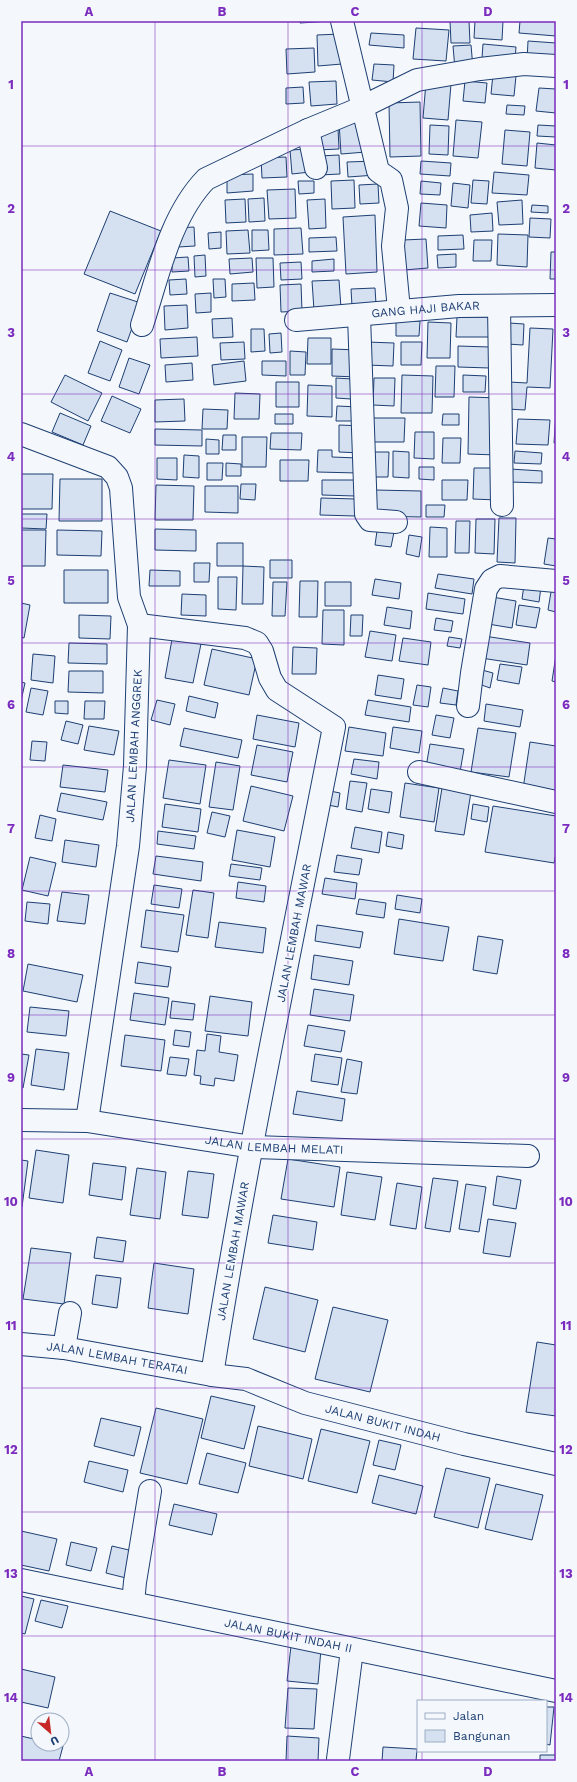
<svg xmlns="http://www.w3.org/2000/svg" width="577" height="1782" viewBox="0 0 577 1782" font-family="'Work Sans',sans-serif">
  <rect width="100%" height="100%" fill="#f4f7fb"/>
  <path fill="#d5e0f0" stroke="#1d3f73" d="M300,21H330L300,23Z
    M450,21H469L470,43H451Z
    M475,21H503L502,40L474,38Z
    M520,21H556V36L519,33Z
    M416,28L449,30L446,61L413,59Z
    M371,33L404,35V48L369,45Z
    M340,34L342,64L318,66L317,35Z
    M528,41L556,43V63L527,61Z
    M483,44L516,47L515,60L482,58Z
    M471,45L473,68L455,69L453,46Z
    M314,48L315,72L287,74L286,49Z
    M374,64L394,65L393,82L372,80Z
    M493,74L516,76L514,96L491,94Z
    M336,81L337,104L311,106L309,82Z
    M465,81L487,83L485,103L463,101Z
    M426,82L451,84L448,120L423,118Z
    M303,87L304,103L286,104V88Z
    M539,88L556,89V113L536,111Z
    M420,102L421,156L390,157L389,103Z
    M507,105L525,106L524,115L506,114Z
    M456,120L482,122L478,158L453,156Z
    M364,121L366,152L341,154L339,122Z
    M430,125L449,126L448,155L429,154Z
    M538,125L556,126V137L537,136Z
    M338,128L339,149L317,150L316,129Z
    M505,130L530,132L527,166L502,164Z
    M537,143L556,145V170L535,168Z
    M310,149V172L292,174L290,150Z
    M339,155L340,174L320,175L319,156Z
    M286,157L287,177L262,178L261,158Z
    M375,161L376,175L348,177L347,162Z
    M421,161L451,163L450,176L420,174Z
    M494,172L529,175L527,195L492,193Z
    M253,174V191L227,193V175Z
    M354,180L355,208L332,209L331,181Z
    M473,180L489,181L487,204L471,203Z
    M298,181H314V193L299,194Z
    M421,181L441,183L440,195L420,194Z
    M453,183L470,185L468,208L451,206Z
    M378,184L379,203L360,204L359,185Z
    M295,189L296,218L269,219L267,190Z
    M264,198L265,221L249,222L248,199Z
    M245,199L246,222L226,223L225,200Z
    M325,199L326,228L309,229L307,200Z
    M522,200L523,224L499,225L497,202Z
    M421,203L447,205L446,228L419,226Z
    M532,205L548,206V213L531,212Z
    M110,211L161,231L135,294L84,274Z
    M492,213L493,231L471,232L470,215Z
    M375,215L377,272L346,274L343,217Z
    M530,218L551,219L550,238L529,237Z
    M194,227L195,246L178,247L177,228Z
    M301,228L303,254L274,255V229Z
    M248,230L250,253L227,254L226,231Z
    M252,230H268L269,250L252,251Z
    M221,232V248L209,249L208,233Z
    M498,234L528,235L527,267L497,265Z
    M463,235L464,249L438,250V236Z
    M336,237L337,251L309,252V238Z
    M426,239L428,268L404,270L403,240Z
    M474,240H492L491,261H473Z
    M551,252H556V279H550Z
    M456,254V267L438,268L437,255Z
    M205,255L206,276L195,277L194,256Z
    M188,257L189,271L172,272V258Z
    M252,258L253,272L230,274L229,259Z
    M256,258H273L274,287L257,288Z
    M334,259V271L312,272V261Z
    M301,262L302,279L281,280L280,263Z
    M186,279L187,294L170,295L169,280Z
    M213,279H225L226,297L214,298Z
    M339,280L341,308L314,310L312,281Z
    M254,283L255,300L232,301V284Z
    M301,284L302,311L281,312L280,285Z
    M375,288L376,304L352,306L351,289Z
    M110,293L141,303L127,342L97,331Z
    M211,293V312L196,313L195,294Z
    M187,305L188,328L165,330L164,306Z
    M457,317H490V337H456Z
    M232,318L233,337L213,338L212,319Z
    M396,321H420L419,336H396Z
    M428,322L451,323L450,358H427Z
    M509,323L524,324L523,345L507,344Z
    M530,328L553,329L550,388L527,387L525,410L507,409L509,382L527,383Z
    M251,329H264L265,351L251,352Z
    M281,333L282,352L270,353L269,334Z
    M197,337L198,356L161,358L160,339Z
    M308,338H331V364H307Z
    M100,341L122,350L110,381L88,373Z
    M244,342L245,359L221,360L220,343Z
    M367,342L394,343L393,366L366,365Z
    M401,342H422L421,365H401Z
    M458,346L490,347V368L458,367Z
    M332,349L358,350L357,377L332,376Z
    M290,351L306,352L305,375H290Z
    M129,358L150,365L139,394L119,387Z
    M244,361L246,381L214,385L212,365Z
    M262,361H286V376L262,375Z
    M192,363L193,380L166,382L165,365Z
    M436,366H455L454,397H435Z
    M65,375L102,393L88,421L51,402Z
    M402,375L433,376L432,413H401Z
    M463,375L486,376L485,392H463Z
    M336,378L352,379L351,399L336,398Z
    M374,378H395L394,406L373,405Z
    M276,382H299V407H276Z
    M308,385L332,386V417L307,416Z
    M235,393L260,394L259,419H234Z
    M112,396L141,409L130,433L101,421Z
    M469,397L499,398L497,455L468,454Z
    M184,399L185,421L155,422V400Z
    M337,406L359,407V421H336Z
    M203,409L228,410L227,429H202Z
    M556,412V443H554Z
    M60,413L91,426L83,445L52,432Z
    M275,414H293V424H275Z
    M443,414H459V425H442Z
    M373,418H405L404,442H372Z
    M518,419L550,420L548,445L516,444Z
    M339,425L363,426L362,453L339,452Z
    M155,429L202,430V446L155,445Z
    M415,432H434V459L414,458Z
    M271,433H302L301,450L270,449Z
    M223,435H236V450H222Z
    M242,437H267L266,467H242Z
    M443,438H461L460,463H442Z
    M206,439L219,440V454H206Z
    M318,450H332V457L358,458V473L317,472Z
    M393,451L409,452V478L393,477Z
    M515,451L542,453L541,464L514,463Z
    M371,452H389L388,477H370Z
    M184,455L199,456V478L183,477Z
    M157,458H177V480L157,479Z
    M280,460H309L308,481H280Z
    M207,463H223L222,480H207Z
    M226,463L241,464V476H226Z
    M419,467H434V480L419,479Z
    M474,468H497V500L473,499Z
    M510,469L542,471V483L510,482Z
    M21,474H53L52,509H21Z
    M60,479H102V521H59Z
    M322,480H355V496L322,495Z
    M442,480H468L467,500H442Z
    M241,484H256L255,500L240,499Z
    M156,485L194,486L193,520H155Z
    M205,486H238V513L205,512Z
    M375,490L421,491V517L374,516Z
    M321,498L356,499L355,516L320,515Z
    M426,505H445L444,517H426Z
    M21,514H47L46,529L21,528Z
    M499,518H516L515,563L497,562Z
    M476,519H495L494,554L475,553Z
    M456,521H470L469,553H455Z
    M378,524L395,527L391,547L375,545Z
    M430,527L447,528V557H429Z
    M155,529L196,530V551L155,550Z
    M21,530H46L45,566H21Z
    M57,530L102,531L101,556L57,555Z
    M409,535L422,537L419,557L406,554Z
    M548,538L556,539V566L544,564Z
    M217,543H243V566H217Z
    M270,560H292V578H270Z
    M194,563H210L209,582H194Z
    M243,566L264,567L263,604H242Z
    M64,570H108V603H64Z
    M150,570L180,571V586H149Z
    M438,574L474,579L472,594L435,588Z
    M218,577H237L236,610L218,609Z
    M375,579L401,583L399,599L372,595Z
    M300,581H318L317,617H299Z
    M273,582H287L285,616H272Z
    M325,582H351V606H325Z
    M524,585L541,587L539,602L522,599Z
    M552,586L556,587V612L548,610Z
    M428,593L465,599L463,614L426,609Z
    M182,594L206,595V616L181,615Z
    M492,597L516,601L512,628L488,624Z
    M21,603L30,605L24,638L21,637Z
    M519,605L540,608L536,628L516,625Z
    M387,607L412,611L410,629L384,625Z
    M323,610H344V645L322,644Z
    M79,615L111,616L110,639L79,638Z
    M351,615H363L362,636H350Z
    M436,618L453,621L451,632L434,630Z
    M370,631L396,635L392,661L365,657Z
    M173,634L202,639L193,683L165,678Z
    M484,636L530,643L527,665L481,658Z
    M449,637L462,639L460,648L447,646Z
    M403,638L431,642L428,665L399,661Z
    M69,643L107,644V664L68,663Z
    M293,647L317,648L316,674H292Z
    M212,649L257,659L249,695L204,685Z
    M33,654L55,656L53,683L31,680Z
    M556,655V682L552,681Z
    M500,664L522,667L519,684L497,680Z
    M482,670L493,673L490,688L479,684Z
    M69,671H103V693L68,692Z
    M378,675L404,679L401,699L375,695Z
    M21,682L25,683L21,701Z
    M417,685L431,687L428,707L413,705Z
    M31,688L48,691L43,715L26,712Z
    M443,688L458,691L456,705L440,703Z
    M189,696L218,703L215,718L186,711Z
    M157,700L175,704L170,725L151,720Z
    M368,700L411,707L409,722L365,715Z
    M55,701H68V714L55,713Z
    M85,701H105L104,719H84Z
    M486,704L523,710L520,727L484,721Z
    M257,715L299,723L295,747L253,739Z
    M436,715L454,718L450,738L432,735Z
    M66,721L83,725L78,744L61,740Z
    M89,726L119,731L114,755L84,750Z
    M349,727L386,733L383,756L345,751Z
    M393,727L422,731L419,753L390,748Z
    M184,728L242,740L238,758L180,746Z
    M478,728L516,733L509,777L471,772Z
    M32,741L47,742L45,761L30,760Z
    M530,742L556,746V793L523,789Z
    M430,744L464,749L460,772L426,767Z
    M257,745L293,752L287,782L251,775Z
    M354,759L379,762L377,779L351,774Z
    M169,760L206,765L200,804L163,798Z
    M216,762L240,766L233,810L209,807Z
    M63,765L108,770L105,792L60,787Z
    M350,781L367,783L362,812L346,809Z
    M405,783L439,788L434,822L400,817Z
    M251,786L293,796L284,831L243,821Z
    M442,788L471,792L464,835L435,831Z
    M371,789L392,792L389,813L368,809Z
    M330,791L340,793L338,807L328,805Z
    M61,793L107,802L103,820L57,811Z
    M165,804L201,809L198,832L162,827Z
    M473,804L489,807L487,822L471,819Z
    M493,806L556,816V853L554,863L485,852Z
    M212,812L230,816L225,837L207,833Z
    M40,815L56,819L52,841L35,838Z
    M355,827L382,832L379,853L351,848Z
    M237,830L275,837L270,867L232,860Z
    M158,831L196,836L194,849L157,844Z
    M388,832L404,835L402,849L386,846Z
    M65,840L99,845L96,867L62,862Z
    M337,855L362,859L359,875L334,872Z
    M156,856L203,862L201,881L153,874Z
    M30,857L56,863L48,896L22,890Z
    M231,864L262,868L260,880L229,876Z
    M325,878L357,883L355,899L322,894Z
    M238,882L266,886L264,902L236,898Z
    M154,885L182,889L179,908L151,904Z
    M193,890L214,893L208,938L186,935Z
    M62,892L89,895L85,924L57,921Z
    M397,895L422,899L420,913L395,909Z
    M359,899L386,903L384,918L356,914Z
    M27,902L50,904L48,924L25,921Z
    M146,910L184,915L178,952L141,947Z
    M399,919L449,927L443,961L394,954Z
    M219,922L266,928L263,953L215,947Z
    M317,925L363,932L360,948L315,941Z
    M478,936L503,940L497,974L473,970Z
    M314,955L353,961L349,985L311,979Z
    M138,962L171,967L168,987L135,983Z
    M28,964L83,975L77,1002L23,991Z
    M314,989L354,995L350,1021L310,1015Z
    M134,993L169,998L165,1025L130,1020Z
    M210,996L252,1002L248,1036L205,1031Z
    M172,1001L195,1004L193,1020L170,1018Z
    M30,1007L69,1011L66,1036L27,1032Z
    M308,1025L345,1031L341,1052L304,1046Z
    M175,1030L191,1032L189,1047L173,1045Z
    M207,1034L221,1036L219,1052L238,1055L234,1081L215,1078L214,1086L200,1084L201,1076L194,1075L197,1050L205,1051Z
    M125,1035L165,1040L161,1071L121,1066Z
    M36,1049L69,1053L64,1090L31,1085Z
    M21,1054L29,1055L23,1088L21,1087Z
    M315,1054L342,1058L338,1085L311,1081Z
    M170,1057L189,1059L186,1076L167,1074Z
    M347,1059L362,1062L357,1094L341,1092Z
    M297,1091L345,1099L342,1121L293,1114Z
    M36,1150L69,1155L63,1203L29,1198Z
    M288,1159L340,1167L334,1207L281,1199Z
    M21,1160L28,1161L22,1207H21Z
    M93,1163L126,1167L122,1200L89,1195Z
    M137,1168L166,1172L160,1219L130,1215Z
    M188,1171L214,1174L208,1218L182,1215Z
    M347,1172L382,1177L375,1220L341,1215Z
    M497,1176L521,1180L516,1209L493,1205Z
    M433,1178L458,1181L450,1232L425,1228Z
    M397,1183L422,1187L416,1229L390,1225Z
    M466,1184L486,1187L479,1232L459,1229Z
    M273,1215L317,1222L313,1250L268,1243Z
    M488,1219L516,1223L510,1257L483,1253Z
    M97,1237L126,1241L123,1262L94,1258Z
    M31,1248L71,1253L64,1304L23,1299Z
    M154,1263L194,1269L188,1314L148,1308Z
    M96,1275L121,1278L117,1308L92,1304Z
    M265,1287L318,1300L305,1352L253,1339Z
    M333,1307L388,1320L370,1392L315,1379Z
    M537,1342L556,1345V1416L526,1412Z
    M211,1396L255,1406L244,1449L201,1438Z
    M156,1408L203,1419L187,1484L140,1473Z
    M101,1418L141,1427L134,1456L94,1446Z
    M258,1426L312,1439L303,1479L249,1466Z
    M321,1429L370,1441L357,1493L308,1481Z
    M379,1440L401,1445L395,1470L373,1465Z
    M207,1453L246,1463L238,1493L199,1484Z
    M89,1461L128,1470L123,1492L84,1482Z
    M446,1468L490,1478L478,1528L434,1517Z
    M379,1475L423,1486L416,1514L372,1503Z
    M496,1484L543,1495L532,1540L485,1529Z
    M174,1504L217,1514L212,1535L169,1525Z
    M21,1531L57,1539L49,1571L21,1565Z
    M71,1542L97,1548L91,1571L66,1565Z
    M112,1546L133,1551L126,1578L106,1573Z
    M21,1596L34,1599L25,1634L21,1633Z
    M41,1600L68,1606L62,1628L35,1621Z
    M291,1646L321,1649L318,1684L287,1681Z
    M21,1669L55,1677L48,1708L21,1702Z
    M288,1688L317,1689L314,1729L285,1728Z
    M546,1707H554L550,1745L546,1744Z
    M21,1736L38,1740V1744L63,1746L59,1761H21Z
    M287,1736L319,1738L318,1761H286Z
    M383,1747L417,1749L416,1761H382Z
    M540,1755H556V1761H540Z"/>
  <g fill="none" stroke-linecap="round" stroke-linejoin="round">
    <g stroke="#1d3f73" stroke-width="24">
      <g id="minor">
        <path d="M342,21L378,171L391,180L397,208L393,246L399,310"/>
        <path d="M308,130L316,168"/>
        <path d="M499,306L502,505"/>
        <path d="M359,316L366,514L370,520L396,522"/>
        <path id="s1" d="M296,320L459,306L556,305"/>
        <path d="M142,325C158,276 170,216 206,179L308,130L354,111L417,80L480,69L524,64L556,66"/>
        <path d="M21,434L108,467L117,477L121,488L129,597L139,625L135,766L128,846L87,1121"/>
        <path d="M139,625L245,638L257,643L262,651L270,678L277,690L334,727C292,943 246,1158 212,1375"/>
        <path d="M468,706L472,673L486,589L492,580L500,576L556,581"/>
        <path d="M419,772L556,802"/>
        <path id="s2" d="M21,1120L87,1121L252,1147L528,1156"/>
        <path id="s3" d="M21,1344L64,1348L212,1375L246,1379L305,1403L464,1444L556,1464"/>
        <path d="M64,1348L70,1313"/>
        <path id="s4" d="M21,1580L556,1691"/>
        <path d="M133,1603L135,1582L150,1491"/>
        <path d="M338,1759L352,1650"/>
      </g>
    </g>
    <use href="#minor" stroke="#f4f7fb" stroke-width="22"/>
  </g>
  <path fill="none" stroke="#7b2cbf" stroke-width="1" stroke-opacity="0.55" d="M155,21V1761M288,21V1761M422,21V1701M21,146H556M21,270H556M21,394H556M21,519H556M21,643H556M21,767H556M21,891H556M21,1015H556M21,1139H556M21,1263H556M21,1388H556M21,1512H556M21,1636H556M422,1751V1761"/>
  <g text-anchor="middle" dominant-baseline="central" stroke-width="3" stroke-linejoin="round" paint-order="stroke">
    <g font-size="12" fill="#1d3f73" stroke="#f4f7fb">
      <text stroke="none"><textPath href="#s1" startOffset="130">GANG HAJI BAKAR</textPath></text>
      <text transform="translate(134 746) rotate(-87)">JALAN LEMBAH ANGGREK</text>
      <text transform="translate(294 933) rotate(-79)">JALAN LEMBAH MAWAR</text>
      <text stroke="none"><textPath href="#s2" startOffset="255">JALAN LEMBAH MELATI</textPath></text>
      <text transform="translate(233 1251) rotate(-80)">JALAN LEMBAH MAWAR</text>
      <text stroke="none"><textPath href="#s3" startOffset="97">JALAN LEMBAH TERATAI</textPath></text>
      <text stroke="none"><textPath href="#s3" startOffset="372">JALAN BUKIT INDAH</textPath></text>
      <text stroke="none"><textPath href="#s4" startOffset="273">JALAN BUKIT INDAH II</textPath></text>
    </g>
  </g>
  <rect width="577" height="1782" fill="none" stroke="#f4f7fb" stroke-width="44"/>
  <rect x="417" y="1700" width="130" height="52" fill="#f4f7fb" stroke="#9eadc5"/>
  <rect x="425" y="1713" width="20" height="6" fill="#f4f7fb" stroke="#9eadc5"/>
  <text x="453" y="1720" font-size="12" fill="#1d3f73">Jalan</text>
  <rect x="425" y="1730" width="20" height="12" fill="#d5e0f0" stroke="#9eadc5"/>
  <text x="453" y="1740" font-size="12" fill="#1d3f73">Bangunan</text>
  <g transform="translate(50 1732) rotate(152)"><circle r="19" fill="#f4f7fb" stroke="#9eadc5"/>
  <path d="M0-3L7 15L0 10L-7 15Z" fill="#c62828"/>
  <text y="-6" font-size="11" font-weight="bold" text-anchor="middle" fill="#1d3f73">U</text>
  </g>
  <rect x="22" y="22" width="533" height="1738" fill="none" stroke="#7b2cbf" stroke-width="1.5"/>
  <g font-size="13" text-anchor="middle" font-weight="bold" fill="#7b2cbf">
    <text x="89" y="16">A</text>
    <text x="222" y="16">B</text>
    <text x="355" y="16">C</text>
    <text x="488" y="16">D</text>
    <text x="11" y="89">1</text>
    <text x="566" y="89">1</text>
    <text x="11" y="213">2</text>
    <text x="566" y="213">2</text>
    <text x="11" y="337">3</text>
    <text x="566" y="337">3</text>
    <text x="11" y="461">4</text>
    <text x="566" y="461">4</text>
    <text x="11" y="585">5</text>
    <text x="566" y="585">5</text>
    <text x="11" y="709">6</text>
    <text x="566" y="709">6</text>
    <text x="11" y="833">7</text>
    <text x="566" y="833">7</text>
    <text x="11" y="958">8</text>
    <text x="566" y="958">8</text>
    <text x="11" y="1082">9</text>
    <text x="566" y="1082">9</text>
    <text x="11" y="1206">10</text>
    <text x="566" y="1206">10</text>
    <text x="11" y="1330">11</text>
    <text x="566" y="1330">11</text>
    <text x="11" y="1454">12</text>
    <text x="566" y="1454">12</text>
    <text x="11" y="1578">13</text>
    <text x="566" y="1578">13</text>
    <text x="11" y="1702">14</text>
    <text x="566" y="1702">14</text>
    <text x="89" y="1776">A</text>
    <text x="222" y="1776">B</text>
    <text x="355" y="1776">C</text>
    <text x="488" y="1776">D</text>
  </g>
</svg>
